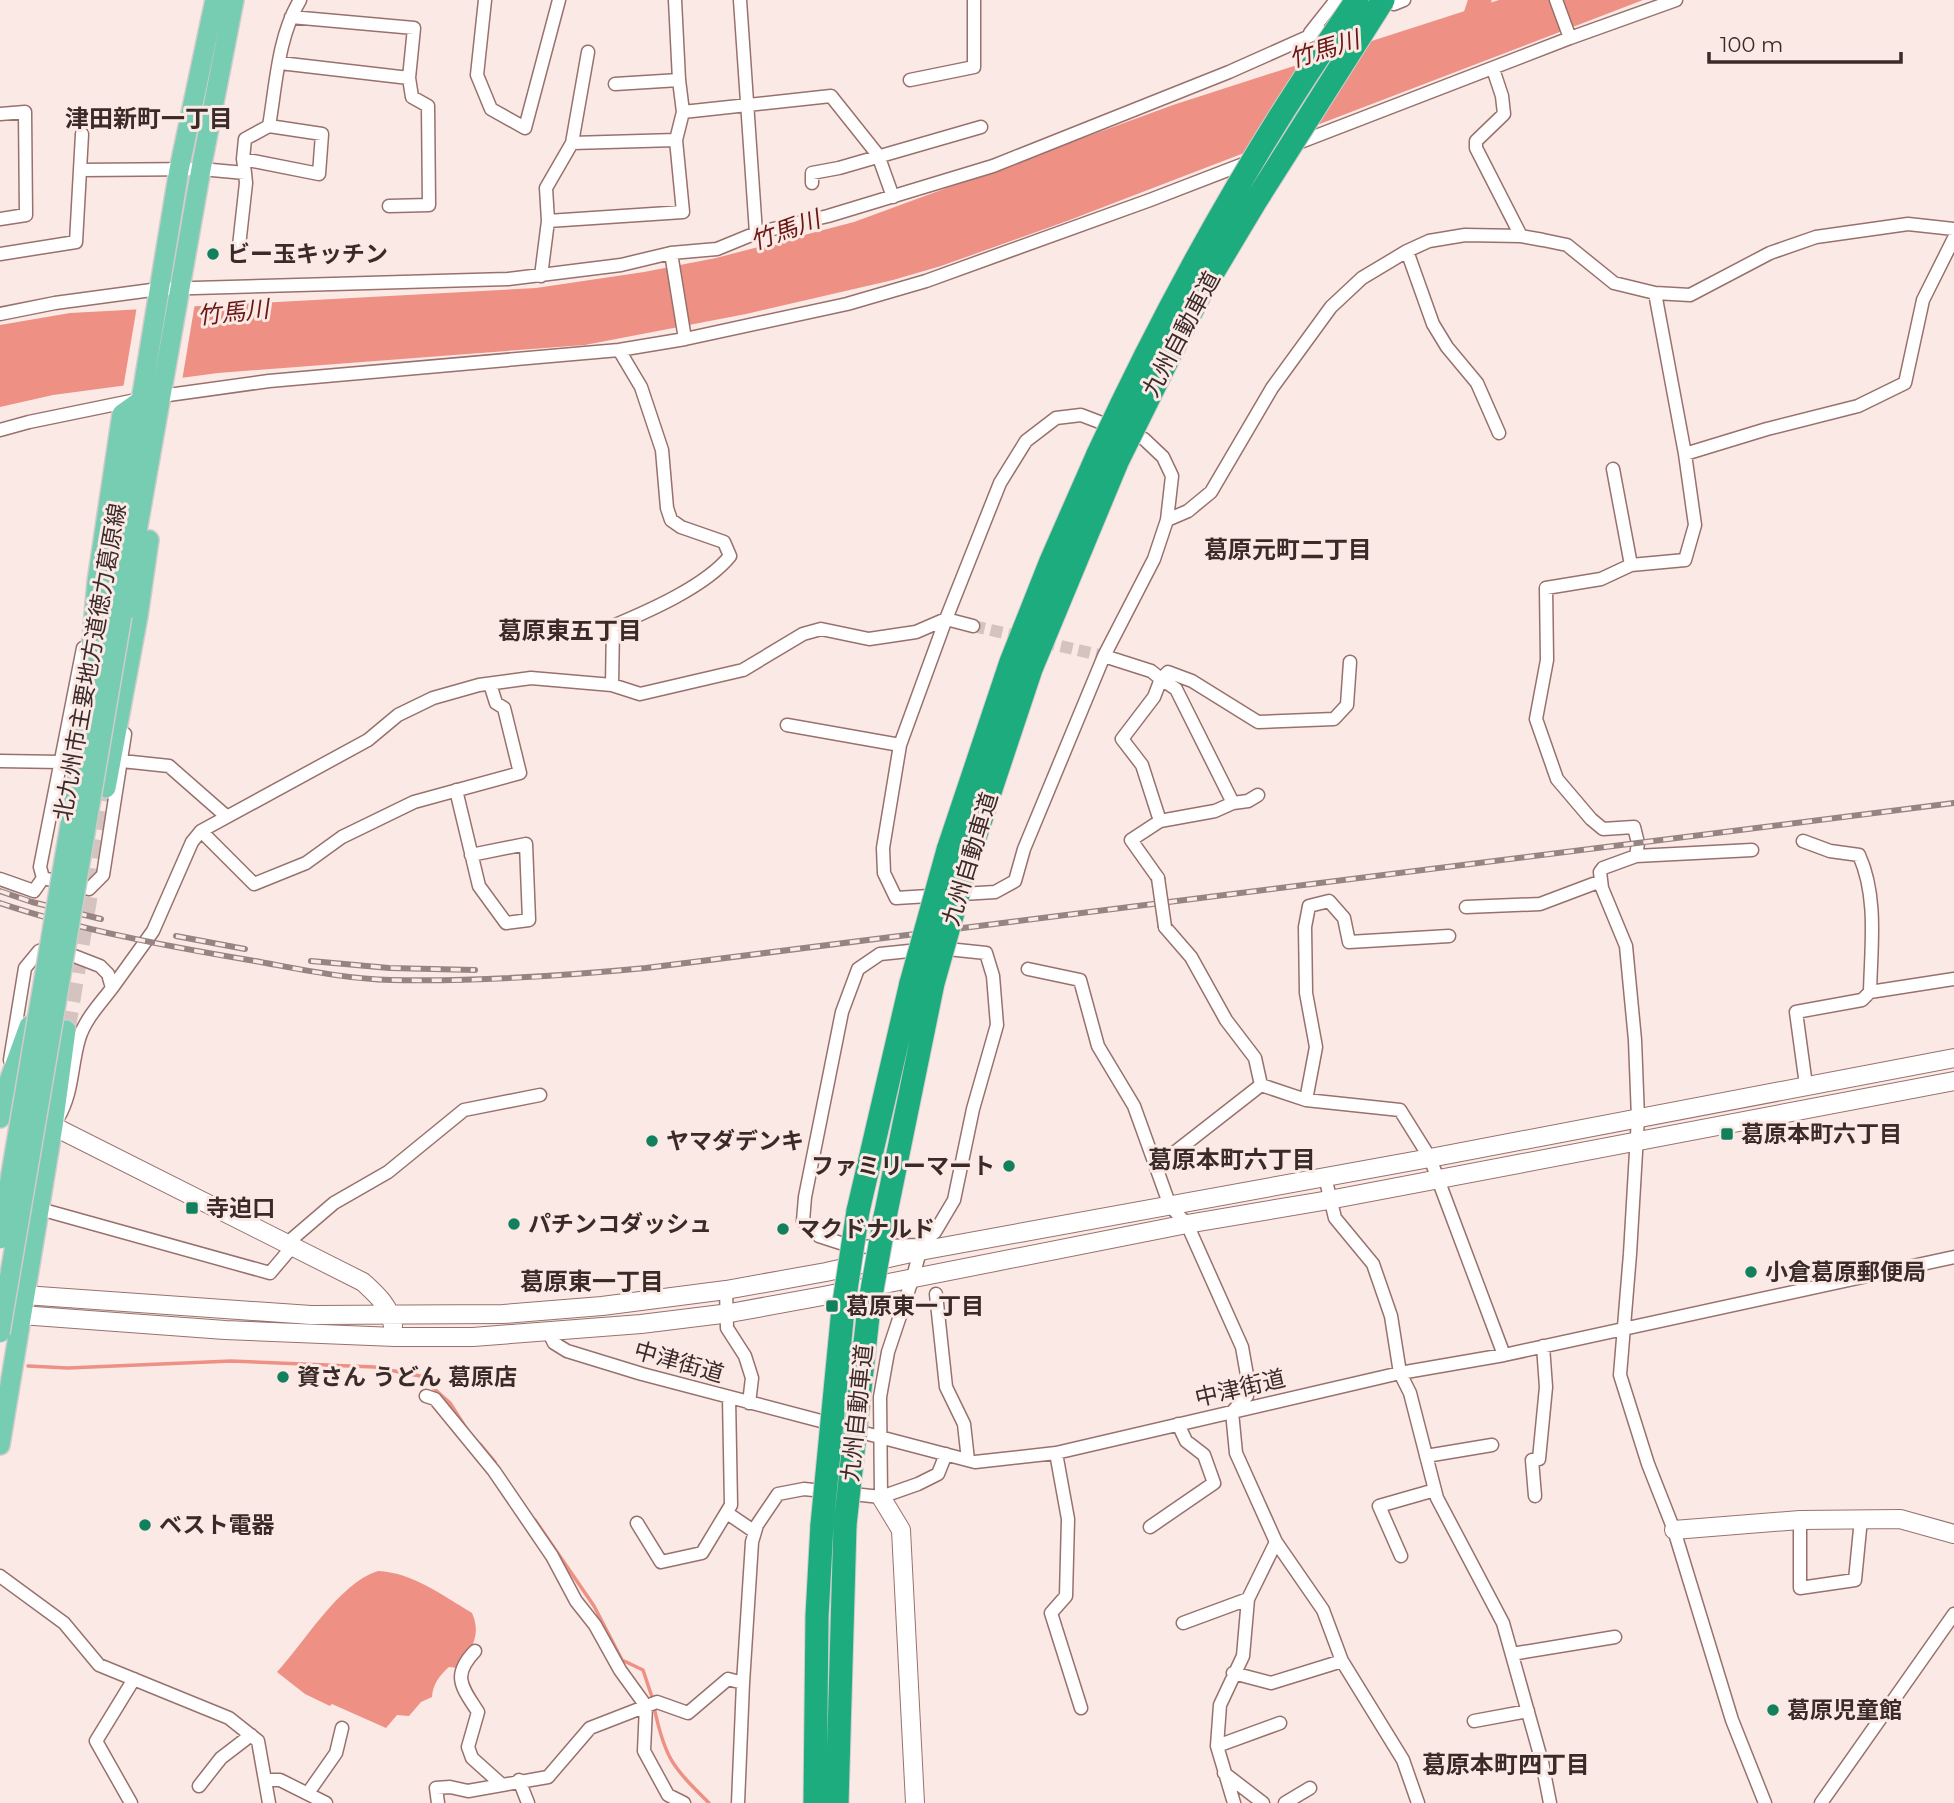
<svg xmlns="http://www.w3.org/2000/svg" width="1954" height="1803" viewBox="0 0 1954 1803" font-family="Montserrat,'Noto Sans JP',sans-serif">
  <rect width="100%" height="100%" fill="#fbe9e6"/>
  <path fill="#ee9084" d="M1499,0H1643L1067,221L941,266L893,280L746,314L585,345L218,373L53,395L0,407V325L70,313L536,288L644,272L716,258L854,222L1173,105Z
    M378,1571C411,1572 444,1596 472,1613C482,1636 471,1649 458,1668L449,1667C439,1676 433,1684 432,1697L421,1702L409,1716L397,1715L386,1728L332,1704L330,1706L305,1694L277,1672C304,1643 339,1583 378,1571Z"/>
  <path fill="#fbe9e6" d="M195,303L182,381L123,389L137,306Z"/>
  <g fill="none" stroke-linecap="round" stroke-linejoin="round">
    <path stroke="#ee9084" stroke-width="3.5" d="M28,1366L68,1368L231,1361L374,1367L420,1376L450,1403L466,1428
      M480,1444L495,1462
      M535,1520L594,1606L622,1660L643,1670L653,1700
      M654,1707C665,1759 672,1766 709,1803"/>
    <path stroke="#ee9084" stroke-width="23" d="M1469,33L1480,0"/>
    <path stroke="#d5c3c0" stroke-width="12" stroke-dasharray="12 6" stroke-linecap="butt" d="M973,626L1104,656"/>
    <path stroke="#d5c3c0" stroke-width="19" stroke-dasharray="19 10" stroke-linecap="butt" d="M66,1030L106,788"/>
    <g stroke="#98716c" stroke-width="15">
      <path id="street" d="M485,0L477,75L491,109L525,128L559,0
        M675,0L679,80L683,112L831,96L878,155L893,197
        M740,0L756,233
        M1556,0L1570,38
        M1394,4L1404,0
        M1310,33L1336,0
        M280,63L409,78L414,28L291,17
        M1493,69L1502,96L1504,114L1476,141V148L1521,236
        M910,80L974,67V0
        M615,84L679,80
        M0,114L25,112L26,215L0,219
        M676,140L572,143L546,188L548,221L683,212L676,140L683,112
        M572,143L588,52
        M243,159L319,174L322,134L269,126
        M80,170L201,169L245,173L243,159L245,139L269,126C276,85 278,36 300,0
        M812,183V173L839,168L981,127
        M389,206L429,205L428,106L412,97L409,78
        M239,246L246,183L245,173
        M1407,251L1433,324L1447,347L1477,383L1499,433
        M671,253L685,339
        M0,254L76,242L82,134
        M541,276L548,221
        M1655,293L1685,454L1695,525L1685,560L1631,565L1601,579L1546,588L1547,660L1536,719L1557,779L1591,819L1603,829L1634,827L1638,843L1636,856L1603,868L1600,872L1602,888L1626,946L1635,1040L1638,1118L1630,1254L1620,1375L1648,1464L1674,1530L1732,1720L1765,1803
        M0,314L55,303L159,289L508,279L621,265L671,253L717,249L756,233L828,216L993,166L1229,72L1321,31
        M154,397L269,381L619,350L685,339L847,304L926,281L1150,200L1570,38L1676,0
        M1081,415L1144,439L1163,457L1172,476L1167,520L1154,559L1104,656L1024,849L1015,881L995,892L896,898L884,873L883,848L900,745L946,619L1000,483L1026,441L1056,418Z
        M0,430L29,422L136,400
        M1685,454L1767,429L1858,406L1905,383L1923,300L1954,238
        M1613,469L1631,565
        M1167,520L1188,511L1211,492L1272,388L1331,307L1362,278L1407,251L1429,241L1465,235L1521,236L1543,240L1567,245L1614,283L1655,293L1690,295L1770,253L1816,237L1908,224L1954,229
        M83,648L40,867L43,878L89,889L103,875L125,734
        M1104,656L1151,671L1161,679L1154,697L1122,739L1142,765L1160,821L1131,840L1158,878
        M612,685L613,626C649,611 706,586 730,556L724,542L681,527L671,520L667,508L662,450L641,387L619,350
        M787,725L900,745
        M0,761L61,762
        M122,761L169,766L226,816
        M456,790L479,886L506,923L529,920L526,844L471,855
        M1233,803L1248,801L1258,795
        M1160,821L1215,811L1233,803L1176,689L1161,679L1168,672L1192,681L1258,722L1334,719L1347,705L1350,662
        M201,831L254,884L306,863L342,837L414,802L520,773L504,708L496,703L490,684
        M1803,841L1830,851L1859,855C1878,897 1871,947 1870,992
        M1636,856L1752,850
        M0,879L34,891L43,878
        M1466,907L1540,904L1601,881
        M1165,927L1191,957L1226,1020L1255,1058L1261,1085L1306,1100L1400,1110L1430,1158L1504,1355
        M938,948L986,953L993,976L997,1025L973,1109L954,1200L935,1232L919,1245L853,1247L819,1236L803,1221L805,1197L842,1012L858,969L880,954Z
        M1028,969L1080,980L1098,1046L1134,1106L1156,1167
        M112,988L153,931L192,842L201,831L368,740L398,715L433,698L479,685L531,678L612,685L640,694L743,670L803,634L821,629L869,639L916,632L946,619L973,626
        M10,1060L25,968L39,951L51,947L100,966L108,974L112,988C100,1004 85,1019 79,1039C71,1066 73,1093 58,1118
        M1261,1085L1156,1167L1170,1206L1187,1224L1242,1347L1247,1375V1396L1232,1412L1236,1453L1276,1542L1323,1610L1342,1661L1403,1760L1418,1803
        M1806,1085L1796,1012L1862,1000L1870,992L1954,979
        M1306,1100L1316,1047L1306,993L1305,927L1309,906L1329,901L1344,918L1349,942L1449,936
        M1325,1177L1335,1218L1373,1264L1391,1316L1400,1373L1410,1393L1437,1498L1503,1623L1542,1762L1550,1803
        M40,1209L270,1273L292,1247V1239L334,1203L388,1172L464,1110L540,1095
        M726,1290L727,1328L745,1356L752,1378L749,1403
        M936,1294L946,1387L964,1424L968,1460
        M549,1333L554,1343L567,1351L642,1374L836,1425
        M426,1396L435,1399L494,1471L552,1556L576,1601L595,1625L620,1670L646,1706L644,1751L668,1795L684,1803
        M853,1430L975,1462L1056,1453L1400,1373L1504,1355L1954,1257
        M1056,1453L1068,1519L1066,1596L1051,1613L1081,1708
        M1426,1456L1492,1445
        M1535,1496L1532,1460L1539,1459L1546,1387L1543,1346
        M881,1497L880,1397L888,1352L913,1277L920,1251L919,1245
        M727,1513L755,1532
        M1800,1520V1588L1855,1580L1861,1519
        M637,1523L661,1562L702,1553L731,1505L729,1397
        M1150,1527L1214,1483L1204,1455L1186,1441L1178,1424
        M1401,1556L1379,1506L1435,1490
        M0,1576L64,1623L99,1665L229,1718L258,1741L269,1803
        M1183,1623L1248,1599
        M475,1651C451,1676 462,1687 478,1712L468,1747L472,1758L501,1784
        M1512,1654L1615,1637
        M1233,1673L1271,1683L1342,1661
        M1474,1721L1528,1711
        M1217,1746L1280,1723
        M1224,1773L1263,1803
        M265,1780H280L326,1803
        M519,1780L528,1803
        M199,1786L221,1758L251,1735
        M308,1793L336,1753L342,1728
        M131,1803L96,1741L134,1679
        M438,1803L436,1788L450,1787L468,1791L548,1777L590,1728L657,1702L688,1713L728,1679L743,1683
        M738,1803L743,1683L752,1542L757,1525L778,1494L804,1489L881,1497L918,1484L938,1474L946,1454
        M1234,1803L1217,1746L1220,1705L1243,1656L1248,1599L1276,1542
        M1285,1803L1310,1788
        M1821,1803L1954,1614"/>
    </g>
    <g stroke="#98716c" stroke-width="20">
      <path id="secondary" d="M53,1126L363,1282C377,1295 390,1306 393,1326
        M10,1294L311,1315L503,1314L602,1306L726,1290L826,1272L920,1251L1430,1158L1954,1058
        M7,1314L225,1330L395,1337H473L641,1324L730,1313L823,1296L1187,1224L1329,1200L1954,1081
        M881,1497L901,1530L915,1803
        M1674,1530L1800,1520L1900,1519L1954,1534"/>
    </g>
    <g stroke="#d0cccb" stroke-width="22">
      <path id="primary" d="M106,613L179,170L215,0
        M122,616L201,169L234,0
        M90,661L97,582L122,414L143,399
        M106,788L138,616L149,540
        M0,1118L3,1098L29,1026
        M0,1445L53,1126L66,1030"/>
    </g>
    <g stroke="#d0cccb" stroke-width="25">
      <path id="highway" d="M948,850L1011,662L1051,561L1098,454
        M970,852L1031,669L1117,462
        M858,1211L911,983
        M885,1217L933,983
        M815,1803L817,1616L822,1525
        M837,1803L845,1525"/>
    </g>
    <use href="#street" stroke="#fff" stroke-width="12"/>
    <use href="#secondary" stroke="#fff" stroke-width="18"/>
    <use href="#primary" stroke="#77cdb1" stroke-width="19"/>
    <use href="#highway" stroke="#1cac7d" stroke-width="23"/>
    <g stroke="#958481" stroke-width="6">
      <path id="rail" d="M0,891L32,902L101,919
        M0,903C80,930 166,946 249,960C295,968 344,979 391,980C476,982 561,976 646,968L1954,803
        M176,936L245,949
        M311,961L389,968L475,970"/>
    </g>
    <use href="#rail" stroke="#fbe9e6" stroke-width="3.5" stroke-dasharray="10" stroke-linecap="butt"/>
    <g stroke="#98716c" stroke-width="15" stroke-linecap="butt">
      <path id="street-bridge" d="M1158,878L1165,927"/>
    </g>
    <g stroke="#d0cccb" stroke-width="22" stroke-linecap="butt">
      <path id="primary-bridge" d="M0,1239L106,613
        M0,1333L122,616"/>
    </g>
    <g stroke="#d0cccb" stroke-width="25" stroke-linecap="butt">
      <path id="highway-bridge" d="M1098,454C1171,296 1257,143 1357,0
        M1117,462L1200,294L1255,202L1383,0
        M911,983L948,850
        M933,983L970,852
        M822,1525L843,1309L858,1211
        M845,1525L869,1307L885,1217"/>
    </g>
    <use href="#street-bridge" stroke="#fff" stroke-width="12"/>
    <use href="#primary-bridge" stroke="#77cdb1" stroke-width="19"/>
    <use href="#highway-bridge" stroke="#1cac7d" stroke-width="23"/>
  </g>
  <g fill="#12805c" stroke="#fbe9e6" stroke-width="2.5">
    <circle cx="213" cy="254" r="7"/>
    <rect x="1720" y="1127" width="14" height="14" rx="3.5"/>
    <circle cx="652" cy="1141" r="7"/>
    <circle cx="1009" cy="1166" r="7"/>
    <rect x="185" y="1201" width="14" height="14" rx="3.5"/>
    <circle cx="514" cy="1224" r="7"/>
    <circle cx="783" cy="1229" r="7"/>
    <circle cx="1751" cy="1272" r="7"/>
    <rect x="825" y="1299" width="14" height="14" rx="3.5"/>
    <circle cx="283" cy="1377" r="7"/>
    <circle cx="145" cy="1525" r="7"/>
    <circle cx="1773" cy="1710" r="7"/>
  </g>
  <g text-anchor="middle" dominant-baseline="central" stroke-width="6" stroke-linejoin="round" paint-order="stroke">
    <g font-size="23" font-weight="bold" fill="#3b2b28" stroke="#fbe9e6" text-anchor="start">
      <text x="227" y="254">ビー玉キッチン</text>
      <text x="1741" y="1134">葛原本町六丁目</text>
      <text x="666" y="1141">ヤマダデンキ</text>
      <text x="995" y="1166" text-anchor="end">ファミリーマート</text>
      <text x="206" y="1208">寺迫口</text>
      <text x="528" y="1224">パチンコダッシュ</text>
      <text x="797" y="1229">マクドナルド</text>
      <text x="1765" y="1272">小倉葛原郵便局</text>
      <text x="846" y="1306">葛原東一丁目</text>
      <text x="297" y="1377">資さん うどん 葛原店</text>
      <text x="159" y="1525">ベスト電器</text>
      <text x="1787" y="1710">葛原児童館</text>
    </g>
    <g font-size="23" fill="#3b2b28" stroke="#fbe9e6">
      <text transform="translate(1181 334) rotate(-62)">九州自動車道</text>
      <text transform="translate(90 662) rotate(-80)">北九州市主要地方道徳力葛原線</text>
      <text transform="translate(970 859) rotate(-73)">九州自動車道</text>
      <text transform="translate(679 1362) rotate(16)">中津街道</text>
      <text transform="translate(1240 1388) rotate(-13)">中津街道</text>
      <text transform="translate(857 1413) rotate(-84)">九州自動車道</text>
    </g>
    <g font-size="24" font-style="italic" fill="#691713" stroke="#fbe9e6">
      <text transform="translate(1324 49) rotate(-17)">竹馬川</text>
      <text transform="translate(785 230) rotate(-20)">竹馬川</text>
      <text transform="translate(233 312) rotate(-6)">竹馬川</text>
    </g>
    <g font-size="24" font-weight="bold" fill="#3b2b28" stroke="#fbe9e6">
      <text x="149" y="118">津田新町一丁目</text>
      <text x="1288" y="549">葛原元町二丁目</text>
      <text x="570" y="630">葛原東五丁目</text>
      <text x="1232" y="1159">葛原本町六丁目</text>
      <text x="592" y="1281">葛原東一丁目</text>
      <text x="1506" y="1764">葛原本町四丁目</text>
    </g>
  </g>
  <path d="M1709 52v10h192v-10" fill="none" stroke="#3b2b28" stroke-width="3.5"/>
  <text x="1720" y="52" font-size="21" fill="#3b2b28" stroke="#fbe9e6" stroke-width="5" paint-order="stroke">100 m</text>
</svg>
